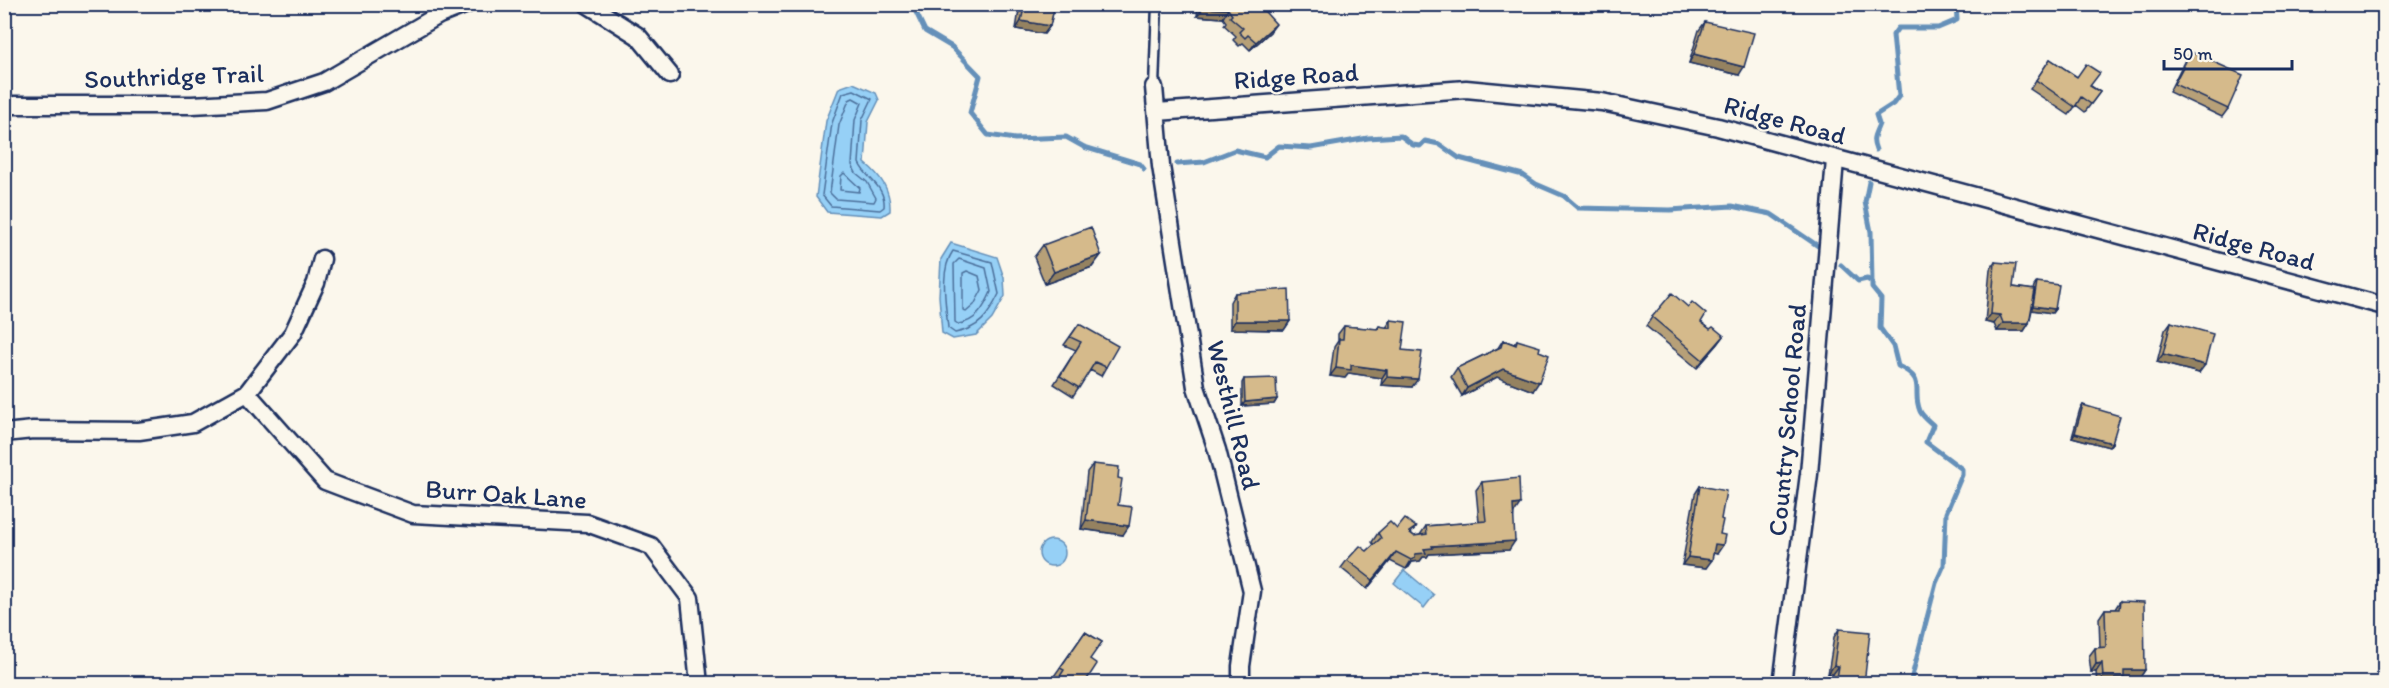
<svg xmlns="http://www.w3.org/2000/svg" width="2389" height="688" viewBox="0 0 2389 688" font-family="Itim,sans-serif">
  <rect width="100%" height="100%" fill="#fbf7ec"/>
  <filter id="ink" filterUnits="userSpaceOnUse"><feTurbulence type="fractalNoise" baseFrequency=".0167" numOctaves="2"/><feDisplacementMap in="SourceGraphic" scale="12" xChannelSelector="R" yChannelSelector="G"/><feConvolveMatrix kernelMatrix="1 2 1 2 8 2 1 2 1" color-interpolation-filters="sRGB"/></filter>
  <g filter="url(#ink)">
    <path fill="#96d0f6" stroke="#6590b9" stroke-width="1.5" d="M853,83L876,93L879,100L868,122L865,163C881,176 891,190 890,211L882,216L827,212L816,197L826,121L839,88Z
      M951,243L997,257L1004,278L1005,296L992,319L976,335L953,339L942,333L939,296L941,259Z
      M1039 553a13 13 0 1 1 26 0a13 13 0 1 1-26 0Z
      M1404,570L1434,595L1424,608L1394,583Z"/>
    <g fill="none" stroke-linecap="round" stroke-linejoin="round">
      <path stroke="#4c6f9b" stroke-width="1.5" d="M854,90L872,99L862,120L859,163C866,179 886,186 884,207L880,210L831,206L822,195L832,123L843,93Z
        M853,98L862,103L855,120L852,165L856,173L867,182L876,198L874,202L836,199L830,193L839,125L849,100Z
        M844,173L860,188L859,192L840,190L841,176Z
        M953,251L992,262L999,294C988,316 980,328 955,333L948,328C946,305 939,271 953,251Z
        M959,259L986,268L991,292C984,308 976,322 958,324L955,322L954,264Z
        M967,271L979,276L982,290L974,305L966,312L963,310V273Z"/>
      <path stroke="#6590b9" stroke-width="5" d="M912,4L925,31L952,47L980,76L970,113L988,135L1015,139L1066,137L1084,147L1140,164L1144,169
        M1876,150C1871,138 1875,135 1879,124L1876,115L1893,104L1899,96L1893,35L1898,28H1938L1957,20L1956,4
        M1177,164L1204,162L1235,150L1265,157L1279,146L1311,148L1368,138L1401,136L1413,145L1420,146L1425,141L1439,144L1459,158L1523,175L1536,184L1564,196L1578,208L1670,210L1732,206L1771,214L1818,246
        M1869,182L1865,202L1871,232L1872,282
        M1841,265L1858,281L1867,279L1872,282V288L1881,299L1880,328L1893,346L1898,366C1928,380 1911,390 1920,411C1922,416 1929,421 1933,425L1926,442L1962,469V475L1946,513L1944,565L1936,583L1910,684"/>
      <g stroke="#1b2f5e" stroke-width="13">
        <path id="service" d="M1154,87L1157,4"/>
      </g>
      <g stroke="#1b2f5e" stroke-width="21">
        <path id="minor" d="M587,4L638,36L670,75
          M1154,87L1161,166L1196,387L1217,450L1252,591L1241,666V684
          M4,105H192L267,101L324,82L439,15L467,4
          M1157,112L1466,89L1602,102L1718,127L2384,306
          M247,393L325,481L346,489L413,514L587,523L651,546L690,598L699,684
          M4,433L33,430L139,431L193,423L247,393L293,333L316,283L322,259
          M1782,684L1809,474L1835,160"/>
      </g>
      <use href="#service" stroke="#fbf7ec" stroke-width="8"/>
      <use href="#minor" stroke="#fbf7ec" stroke-width="16"/>
    </g>
    <path fill="#b7a078" stroke="#1b2f5e" stroke-width="1.5" d="M1020,4H1055L1050,26L1044,34L1016,29Z
      M1198,4H1258L1270,32L1250,50L1243,43L1239,46L1233,40L1236,36L1224,25L1226,22L1223,18L1197,16Z
      M1705,22L1739,75L1689,63L1699,30Z
      M2191,52L2228,109L2222,117L2169,92L2185,60Z
      M2050,59L2100,92L2085,112L2076,105L2069,115L2030,89Z
      M1043,245L1101,255L1092,267L1045,284L1034,257Z
      M1995,262L2013,287L2033,290L2034,286L2037,282L2055,309L2052,313L2032,310L2029,323L2024,331H1997L1994,324L1985,322L1990,270Z
      M1235,293L1290,321L1284,330L1230,329V302Z
      M1652,317L1701,322L1710,329L1724,336L1718,344L1697,368L1646,326Z
      M1391,320L1402,350L1412,387L1381,385L1382,378L1349,373L1345,378L1330,376L1334,347L1338,341V334L1344,326L1377,329L1379,326L1386,328Z
      M2171,322L2199,373L2157,362L2165,330Z
      M1079,324L1106,367L1101,376L1090,370L1073,396L1054,384L1076,350L1064,345Z
      M1503,340L1514,344L1517,340L1533,391L1497,377L1462,396L1451,377L1457,368L1498,348Z
      M1244,379L1277,399L1274,404L1242,406V383Z
      M2083,405L2112,443L2109,447L2072,437L2080,409Z
      M1093,464L1118,478V505L1123,535L1081,529L1087,472Z
      M1482,482L1514,513L1509,550L1429,554L1427,557H1423L1420,561L1412,562L1409,567L1406,569L1390,561L1367,589L1341,568L1347,560L1367,551L1374,545L1372,542L1378,533L1397,529L1416,527L1411,533L1414,536L1420,535L1426,526L1479,522L1476,490Z
      M1700,486L1721,519L1717,554L1714,553L1706,568L1682,565L1695,494Z
      M2120,601L2145,670L2139,679H2123L2120,684H2097L2096,672H2091L2089,656L2095,648H2100L2099,618L2105,609H2115Z
      M1839,629L1864,684H1831L1833,674H1828L1834,637Z
      M1085,632L1102,642L1058,679L1054,676Z"/>
    <path fill="#958261" stroke="#1b2f5e" stroke-width="1.5" d="M1203,8L1228,9L1223,18L1197,16Z
      M1021,21L1050,26L1044,34L1016,29Z
      M1276,24L1270,32L1250,50L1256,42Z
      M1694,54L1744,67L1739,75L1689,63Z
      M1101,255L1092,267L1045,284L1054,272Z
      M2033,306L2055,309L2052,313L2031,310Z
      M1991,314L2000,315L1994,324L1985,322Z
      M1235,321H1290L1284,330L1230,329Z
      M2003,323H2029L2024,331H1997Z
      M1724,336L1718,344L1697,368L1703,360Z
      M2163,354L2205,365L2199,373L2157,362Z
      M1351,365L1387,370L1382,378L1349,373L1345,378L1330,376L1336,368Z
      M1503,369L1539,382L1533,391L1497,377L1462,396L1467,388Z
      M1387,377L1418,379L1412,387L1381,385Z
      M1277,399L1274,404L1242,406L1245,402Z
      M2075,433L2112,443L2109,447L2072,437Z
      M1520,504L1514,513L1507,514L1513,505Z
      M1086,520L1129,526L1123,535L1081,529Z
      M1515,541L1509,550L1429,554L1427,557H1423L1420,561L1412,562L1409,567L1406,569L1415,554L1424,549L1432,546Z
      M1715,544L1723,545L1717,554L1709,552Z
      M1396,552L1390,561L1367,589L1373,580Z
      M1688,557L1712,560L1706,568L1682,565Z
      M2102,663L2096,672H2091L2096,664Z
      M1834,665L1839,666L1833,674H1828Z
      M2124,670H2145L2139,679H2123L2120,684H2098L2103,677Z"/>
    <path fill="#d5ba8b" stroke="#1b2f5e" stroke-width="1.5" d="M1025,4H1055L1050,26L1021,21Z
      M1203,4H1258L1276,24L1256,42L1248,35L1245,38L1239,32L1243,28L1230,17L1232,15L1228,9L1203,8Z
      M1705,22L1754,33L1744,67L1694,54Z
      M2191,52L2243,75L2228,109L2174,84Z
      M2050,59L2077,77L2086,64L2100,73L2090,86L2100,92L2091,104L2081,97L2075,107L2036,80Z
      M1091,227L1101,255L1054,272L1043,245Z
      M1995,262L2016,264L2013,287L2035,290L2029,323H2003L2000,315L1991,314Z
      M2037,282L2059,285L2055,309L2033,306Z
      M1289,289L1290,321H1235V293Z
      M1672,293L1688,307L1692,302L1706,314L1701,322L1710,329L1713,327L1724,336L1703,360L1652,317Z
      M1391,320L1406,322L1402,350L1422,352L1418,379L1387,377V370L1351,365V370L1336,368L1339,339H1343L1344,326L1378,329L1379,326L1391,328Z
      M2171,322L2213,334L2205,365L2163,354Z
      M1079,324L1118,346L1106,367L1095,362L1079,388L1060,376L1081,342L1070,337Z
      M1503,340L1516,345L1517,340L1540,347L1539,351L1549,355L1539,382L1503,369L1467,388L1457,368L1501,347Z
      M1276,378L1277,399L1245,402L1244,379Z
      M2083,405L2120,416L2112,443L2075,433Z
      M1093,464L1119,467L1118,478L1122,479L1118,505L1132,507L1129,526L1086,520Z
      M1519,478L1520,504L1513,505L1515,541L1432,546L1433,548L1424,549L1426,553L1415,554V558L1411,560L1396,552L1373,580L1347,560L1360,546L1367,551L1381,538L1378,533L1390,522L1397,529L1405,519L1416,527L1409,532L1414,536L1427,534L1426,526L1486,521L1482,482Z
      M1700,486L1726,491L1721,519L1723,520L1720,534L1725,535L1723,545L1715,544L1712,560L1688,557Z
      M2120,601L2144,602L2145,670H2124V677H2103L2102,663L2096,664L2095,648L2106,647L2105,609H2119Z
      M1839,629L1870,632L1864,684H1836L1839,666L1834,665Z
      M1085,632L1102,642L1090,659L1097,664L1084,684H1055L1064,670L1060,668Z"/>
  </g>
  <g text-anchor="middle" dominant-baseline="central" stroke-width="4.5" stroke-linejoin="round" paint-order="stroke">
    <g font-size="26" fill="#1b2f5e" stroke="#fbf7ec">
      <text transform="translate(174 76) rotate(-2)">Southridge Trail</text>
      <text transform="translate(1296 76) rotate(-4)">Ridge Road</text>
      <text transform="translate(1785 120) rotate(15)">Ridge Road</text>
      <text transform="translate(2254 246) rotate(15)">Ridge Road</text>
      <text transform="translate(1234 415) rotate(76)">Westhill Road</text>
      <text transform="translate(1787 420) rotate(-85)">Country School Road</text>
      <text transform="translate(506 494) rotate(4)">Burr Oak Lane</text>
    </g>
  </g>
  <rect width="2389" height="688" fill="none" stroke="#fbf7ec" stroke-width="24"/>
  <rect x="12" y="12" width="2365" height="664" fill="none" stroke="#1b2f5e" stroke-width="2" filter="url(#ink)"/>
  <path d="M2164 60v9h128v-9" fill="none" stroke="#1b2f5e" stroke-width="3"/>
  <text x="2173" y="60" font-size="18" fill="#1b2f5e" stroke="#fbf7ec" stroke-width="4.5" paint-order="stroke">50 m</text>
</svg>
